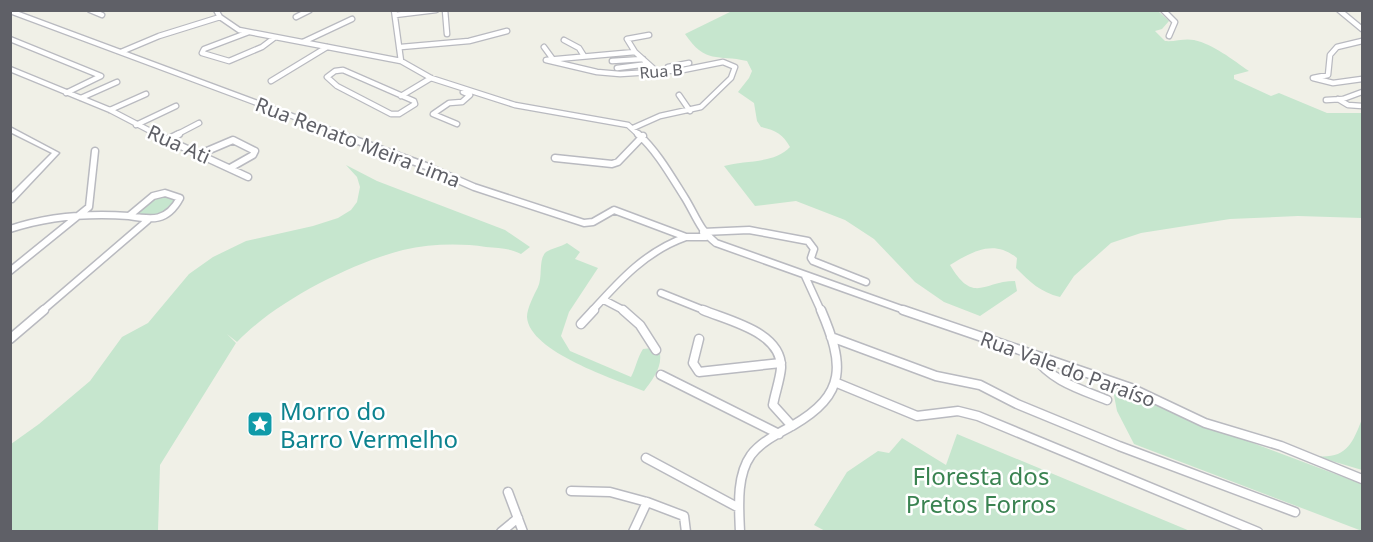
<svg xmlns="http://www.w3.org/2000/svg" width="1373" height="542" viewBox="0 0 1373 542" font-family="'Noto Sans',sans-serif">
  <rect width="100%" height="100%" fill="#f0f0e7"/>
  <path fill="#c6e6ce" d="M732,11H1158L1169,21L1162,29L1155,31L1165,41C1175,42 1184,38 1194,40C1213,44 1233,60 1249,71L1234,75V79L1271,96L1279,93L1327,113H1362V218L1298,216L1230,219L1141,233L1111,243L1074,276L1060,297C1040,292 1030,282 1016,268L1017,258C994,239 973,251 950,265C974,305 983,281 1015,281L1017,291L980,316L944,302L915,282L874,239L845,220L796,201L755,206L724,166C745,160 774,164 790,147C783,134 775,130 761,127L757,121L754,103L738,92L749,78L752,71L747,61C717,54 706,65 685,34Z
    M346,165L377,181L505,230L530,247L521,254C509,248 499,248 486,247C459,243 430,244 403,250C349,264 275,302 237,342L227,334L236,343L160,465L158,531H11V444L39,424L90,381L122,337L148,323L189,274L213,257L246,241L313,226L338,218L351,210L357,202L360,187L357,177Z
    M158,194L179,200L160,216H131Z
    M567,243L580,252L575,259L598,268L569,312L561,336L570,351L631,377C636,368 637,358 643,349L652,348L660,354C662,368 652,380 644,391C617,380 529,352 527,317C527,308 534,295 538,287C543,277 538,259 546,252C552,248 561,247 567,243Z
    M1112,385L1139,393L1229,434L1362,484V531L1134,444L1117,411Z
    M1362,419V470L1315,456C1346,459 1352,445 1362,419Z
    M957,434L1190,531L827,532L814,525L847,472L878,451L889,453L902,438L946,465Z"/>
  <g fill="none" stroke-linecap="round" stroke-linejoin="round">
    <g stroke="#b9bac0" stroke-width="7">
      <path id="minor-far2" d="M90,10L102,15
        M216,10L220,17L239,30L401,61L431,78L515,105L628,125L639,135
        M394,10L401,61
        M445,10L447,34
        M1163,10L1175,22L1169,36
        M1339,10L1362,29
        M10,11L343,135
        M395,15L436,10
        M296,17L310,10
        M249,32L204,49L202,53L229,61L262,47L274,38
        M10,39L101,76L66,93
        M564,40L579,48L584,56
        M1362,41L1337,47L1330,55L1328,75L1313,78L1333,83L1362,79
        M303,42L352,19
        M401,47L469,41L507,31
        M544,47L552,58
        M121,52L159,36L220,17
        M635,52L627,39L649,35
        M612,61L643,59
        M668,67L689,63
        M617,68L648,64
        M10,69L110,110L158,135
        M343,70L414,101L415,104L399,114H391L337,86L327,77L335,71Z
        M271,81L327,47
        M679,95L690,111
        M401,96L431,78
        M81,98L117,82
        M1338,99L1348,105L1362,106
        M1326,100L1343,99L1362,92
        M110,110L146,94
        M457,124L433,114L449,103L462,102L470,95L463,92
        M136,125L176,106
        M633,128L660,116L701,107L731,78L735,67L723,62L683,70L620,74L597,72L546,60L635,52L654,69
        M176,135L199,123"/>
    </g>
    <g stroke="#b9bac0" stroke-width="9">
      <path id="minor-far1" d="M155,134L248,177
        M339,134L426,166L474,187L584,223L593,222L614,210L686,237H706
        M638,134C657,151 671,176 685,198C695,214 700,231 716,243L907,311
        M167,140L179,134
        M200,154L233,140L255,151L253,155L230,168
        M555,158L612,164L618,162L643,136
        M165,193L180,198C167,222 152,220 129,216L153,196Z
        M10,229C49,216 88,213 129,216
        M703,232L749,230L808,241L814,249L811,258L813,261L866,282
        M10,271L89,207L95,151
        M805,276L821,311
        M661,293L706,311
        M604,300L625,311
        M42,311L148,220
        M592,311C620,280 646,251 686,237"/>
    </g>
    <g stroke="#b9bac0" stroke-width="11">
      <path id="minor" d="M623,310L640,325L656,350
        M703,310C729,321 782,332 781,368C780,380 775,393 773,405L792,426
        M903,310L1131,388L1205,423L1281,446L1362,479
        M581,324L594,310
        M831,337L936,376L980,385L1017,404L1119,446L1295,512
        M10,339L44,310
        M699,339L693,363L699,372L781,363
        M1034,356C1051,381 1080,389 1107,400
        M661,375L779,434
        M837,383L917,416L958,411L978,416L1258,532
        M646,458L739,508
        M571,491L610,492L647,502L633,532
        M508,492L523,532
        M647,502L684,516L686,532
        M501,532L518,518
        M740,532C739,508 736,476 751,455C761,442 777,434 792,426C848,394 844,364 821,310"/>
    </g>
    <g stroke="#b9bac0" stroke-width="3">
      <path id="tertiary" d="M10,127L59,153L13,202H10V195L52,153L10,132Z"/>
    </g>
    <use href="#minor-far2" stroke="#fff" stroke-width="4.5"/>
    <use href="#minor-far1" stroke="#fff" stroke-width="6"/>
    <use href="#minor" stroke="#fff" stroke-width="8"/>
    <use href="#tertiary" fill="#fff" fill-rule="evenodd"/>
  </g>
  <defs>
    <g id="sight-square" transform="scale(1.35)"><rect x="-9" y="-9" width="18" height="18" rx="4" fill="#0f9aa8" stroke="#fff"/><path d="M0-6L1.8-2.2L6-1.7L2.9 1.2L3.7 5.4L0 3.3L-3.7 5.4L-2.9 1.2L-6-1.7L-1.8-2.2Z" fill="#fff"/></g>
  </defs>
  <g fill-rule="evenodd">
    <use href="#sight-square" x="260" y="424"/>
  </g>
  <g text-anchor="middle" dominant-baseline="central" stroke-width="5" stroke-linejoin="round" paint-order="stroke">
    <g font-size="16" fill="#5f6067" stroke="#fff">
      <text transform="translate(661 71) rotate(-5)">Rua B</text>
    </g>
    <g font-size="20" fill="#5f6067" stroke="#fff">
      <text transform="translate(358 142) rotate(21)">Rua Renato Meira Lima</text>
      <text transform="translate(179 144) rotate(24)">Rua Ati</text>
      <text transform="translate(1068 369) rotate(20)">Rua Vale do Paraíso</text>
    </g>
    <g font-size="24" fill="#0d838f" stroke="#fff" text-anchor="start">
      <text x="280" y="410">Morro do<tspan x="280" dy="28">Barro Vermelho</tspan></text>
    </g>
    <g font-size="24" fill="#3a8351" stroke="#fff">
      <text x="981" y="475">Floresta dos<tspan x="981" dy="28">Pretos Forros</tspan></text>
    </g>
  </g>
  <rect width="1373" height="542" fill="none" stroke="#5f6067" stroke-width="24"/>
</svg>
